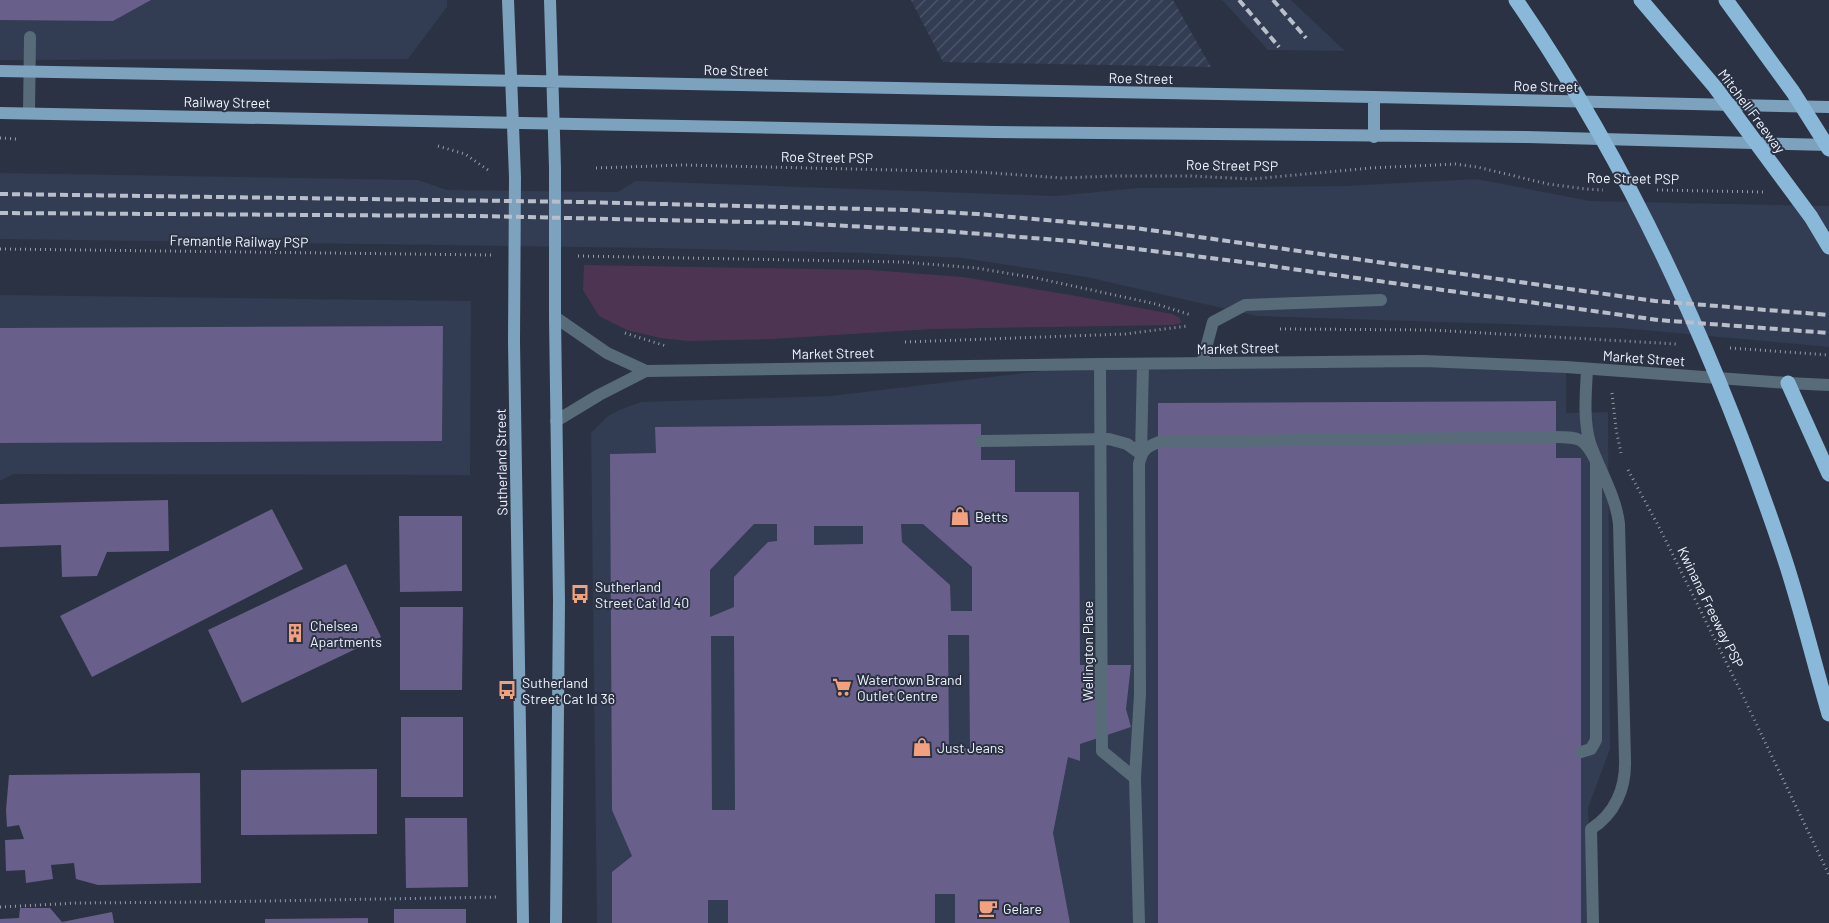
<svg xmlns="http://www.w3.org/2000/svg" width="1829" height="923" viewBox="0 0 1829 923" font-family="Barlow,sans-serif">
  <defs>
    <pattern id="industrial-furrows" width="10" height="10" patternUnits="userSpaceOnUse" patternTransform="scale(1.25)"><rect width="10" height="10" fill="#323c52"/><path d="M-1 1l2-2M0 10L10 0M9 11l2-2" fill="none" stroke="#50596c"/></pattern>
  </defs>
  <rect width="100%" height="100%" fill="#2b3243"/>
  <path fill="#323c52" d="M0,0H447V7L408,59L0,60Z
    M1222,0H1291L1345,51L1268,50Z
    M0,173L418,180L447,190L618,192L635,181L1055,196L1138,188L1345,186L1477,179L1590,201L1829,206V347L1621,328L1257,316L1086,277L962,258L862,253L654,248L0,239Z
    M0,295L471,301L470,475L13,474L0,481Z
    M1100,364L1566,367V413L1608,412L1610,749L1588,808L1593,923H597L591,433L608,416L619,410L641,402L830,396Z"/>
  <path fill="url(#industrial-furrows)" d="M911,0H1173L1211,67L943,62Z"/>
  <path fill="#4e3453" d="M584,265L870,270L963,277L1076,296L1172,314L1180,318L1181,323L1173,325L932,329L771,339L689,341L660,338L627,330L599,316L583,290Z"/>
  <path fill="#685f8a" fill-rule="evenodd" d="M0,0H151L113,21L0,20Z
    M443,326L442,441L0,443V328Z
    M1556,401V458H1581V923H1158V403Z
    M981,424V460H1015V492H1079L1080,665H1131L1126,709L1131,727L1080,744V761L1068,757L1053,833L1070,923H955V894H935V923H728V900H708V923H612V872L632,856L612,810L610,454L656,453L655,427ZM754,524H777V541L768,542L734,577V607L710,617V570ZM901,524H923L972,567V611H951L950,585L902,542ZM814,526H863V544L814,545ZM948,635H969L970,748H949ZM711,636H734L735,810H712Z
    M168,500L169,551L107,552L97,576L62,577L61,545L0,547V504Z
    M272,509L303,569L92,677L60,616Z
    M399,516H462V591L400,592Z
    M346,564L381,637L242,703L208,630Z
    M400,607H463L462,690H400Z
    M401,717H463V797H401Z
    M377,769V834L241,835V770Z
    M200,773L201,883L98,885L76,879L74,863L51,865L53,879L26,883L25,870L6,871L5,840L24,839L19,825L7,827L6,810L9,775Z
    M405,818H467L468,887L406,888Z
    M20,908H50L62,922L112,912L114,923H0V919L19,918Z
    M394,909H466V923H394Z
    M368,918V923H265V919Z"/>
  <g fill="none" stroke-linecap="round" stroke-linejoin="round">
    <path stroke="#959ba8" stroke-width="3" stroke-dasharray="1 4" stroke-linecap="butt" d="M0,138L17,139
      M438,146L465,154L488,170
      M596,168L683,165L978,172L1062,178L1113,176H1191L1252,179L1371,168L1455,164L1477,167L1548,184L1586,189L1603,190
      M1657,190L1763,192
      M0,249L491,255
      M578,256L903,262L976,268L1036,278L1156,304L1191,315
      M1280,329L1431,330L1676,344
      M625,333L666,346
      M905,342L1125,334L1188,326
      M1730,348L1829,355
      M1612,393L1616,429L1621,453
      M1628,470L1659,527L1741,692L1829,875
      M0,907L77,903L206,902L499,897"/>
    <path stroke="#586b78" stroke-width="12" d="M29,113L30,37
      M555,317L607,353L646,371
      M1202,363L1213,322L1245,305L1381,300
      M1100,364L1102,751L1135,778L1139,923
      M1587,369C1586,392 1583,420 1590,443C1599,469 1616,496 1619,524L1625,760C1626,788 1615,814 1591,829L1593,923
      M556,421L599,395L646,371L1100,364L1424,361L1566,367L1788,383L1829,385
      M981,441L1109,439L1127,444L1141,454
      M1141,454L1143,364
      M1135,778L1140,694L1139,464C1142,450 1146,447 1159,442L1555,437C1580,437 1584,438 1596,461V740L1591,749L1581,752"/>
    <path stroke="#7ca2bd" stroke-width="12" d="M508,0L515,177L514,341L523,923
      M550,0L555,168V317L559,601L556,923
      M0,71L1374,97L1829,107
      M0,113L995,132L1527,137L1829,145
      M1374,137V97"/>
    <path stroke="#89b8d8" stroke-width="15" d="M1516,0C1632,168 1717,358 1782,551C1800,604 1813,660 1829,714
      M1641,0L1715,87L1811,217L1829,247
      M1726,0L1793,92L1829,149
      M1788,383L1829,474"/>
    <path stroke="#b9becb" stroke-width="4" stroke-dasharray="8 4" stroke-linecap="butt" d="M1239,0L1279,47
      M1273,0L1306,38
      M0,194L582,202L906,210L978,214L1135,228L1655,301L1829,315
      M0,213L479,216L793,223L943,231L1071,241L1235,261L1658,320L1829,333"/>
  </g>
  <defs>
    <g id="shop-bare" transform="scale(1.5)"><path d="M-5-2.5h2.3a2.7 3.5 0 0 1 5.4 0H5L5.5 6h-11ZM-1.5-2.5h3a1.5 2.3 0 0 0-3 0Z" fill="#f2a17e" stroke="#2b3243" stroke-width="2.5" paint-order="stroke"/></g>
    <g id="bus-bare" transform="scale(1.5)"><path d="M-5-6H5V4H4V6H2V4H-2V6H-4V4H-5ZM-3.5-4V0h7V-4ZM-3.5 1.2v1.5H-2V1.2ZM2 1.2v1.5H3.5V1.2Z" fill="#f2a17e" stroke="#2b3243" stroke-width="2.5" paint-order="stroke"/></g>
    <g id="building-bare" transform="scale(1.5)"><path d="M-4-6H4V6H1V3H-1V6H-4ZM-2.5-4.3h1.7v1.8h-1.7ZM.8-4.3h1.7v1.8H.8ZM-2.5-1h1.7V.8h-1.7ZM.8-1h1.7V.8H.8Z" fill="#f2a17e" stroke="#2b3243" stroke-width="2.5" paint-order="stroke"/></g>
    <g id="supermarket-bare" transform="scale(1.5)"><path d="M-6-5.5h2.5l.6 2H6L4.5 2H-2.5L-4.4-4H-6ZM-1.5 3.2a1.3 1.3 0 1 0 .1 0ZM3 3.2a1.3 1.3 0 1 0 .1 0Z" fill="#f2a17e" stroke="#2b3243" stroke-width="2.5" paint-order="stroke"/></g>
    <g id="cafe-bare" transform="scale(1.5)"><path d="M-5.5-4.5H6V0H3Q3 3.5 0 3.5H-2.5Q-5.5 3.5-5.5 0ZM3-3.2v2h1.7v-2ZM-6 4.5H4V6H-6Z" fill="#f2a17e" stroke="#2b3243" stroke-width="2.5" paint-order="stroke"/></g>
  </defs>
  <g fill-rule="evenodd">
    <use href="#shop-bare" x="960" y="516"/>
    <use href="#bus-bare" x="580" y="594"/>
    <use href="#building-bare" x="295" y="633"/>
    <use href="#supermarket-bare" x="842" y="687"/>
    <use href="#bus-bare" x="507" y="690"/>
    <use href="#shop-bare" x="922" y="747"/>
    <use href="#cafe-bare" x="988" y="908"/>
  </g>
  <g text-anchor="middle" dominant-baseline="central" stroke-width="4" stroke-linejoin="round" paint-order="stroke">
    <g font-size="14" fill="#eef3fe" stroke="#2b3243">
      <text transform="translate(736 70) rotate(1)">Roe Street</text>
      <text transform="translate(1141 78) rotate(1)">Roe Street</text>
      <text transform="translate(1546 86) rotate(1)">Roe Street</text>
      <text transform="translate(227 102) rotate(1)">Railway Street</text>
      <text transform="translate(1752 111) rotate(53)">Mitchell Freeway</text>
      <text transform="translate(827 157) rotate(1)">Roe Street PSP</text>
      <text transform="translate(1232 165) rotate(1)">Roe Street PSP</text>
      <text transform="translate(1633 178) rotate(1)">Roe Street PSP</text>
      <text transform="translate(239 241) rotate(1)">Fremantle Railway PSP</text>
      <text transform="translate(1238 348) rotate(-1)">Market Street</text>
      <text transform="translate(833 353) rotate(-1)">Market Street</text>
      <text transform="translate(1644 358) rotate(4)">Market Street</text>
      <text transform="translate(501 462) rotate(-91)">Sutherland Street</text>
      <text transform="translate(1711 607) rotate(64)">Kwinana Freeway PSP</text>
      <text transform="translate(1087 651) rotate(-90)">Wellington Place</text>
    </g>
    <g font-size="14" fill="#eef3fe" stroke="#2b3243" text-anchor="start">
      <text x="975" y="516">Betts</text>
      <text x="595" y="586">Sutherland<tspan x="595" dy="16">Street Cat Id 40</tspan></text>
      <text x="310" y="625">Chelsea<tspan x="310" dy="16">Apartments</tspan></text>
      <text x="857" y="679">Watertown Brand<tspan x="857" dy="16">Outlet Centre</tspan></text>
      <text x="522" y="682">Sutherland<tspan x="522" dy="16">Street Cat Id 36</tspan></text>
      <text x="937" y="747">Just Jeans</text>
      <text x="1003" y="908">Gelare</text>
    </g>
  </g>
</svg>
